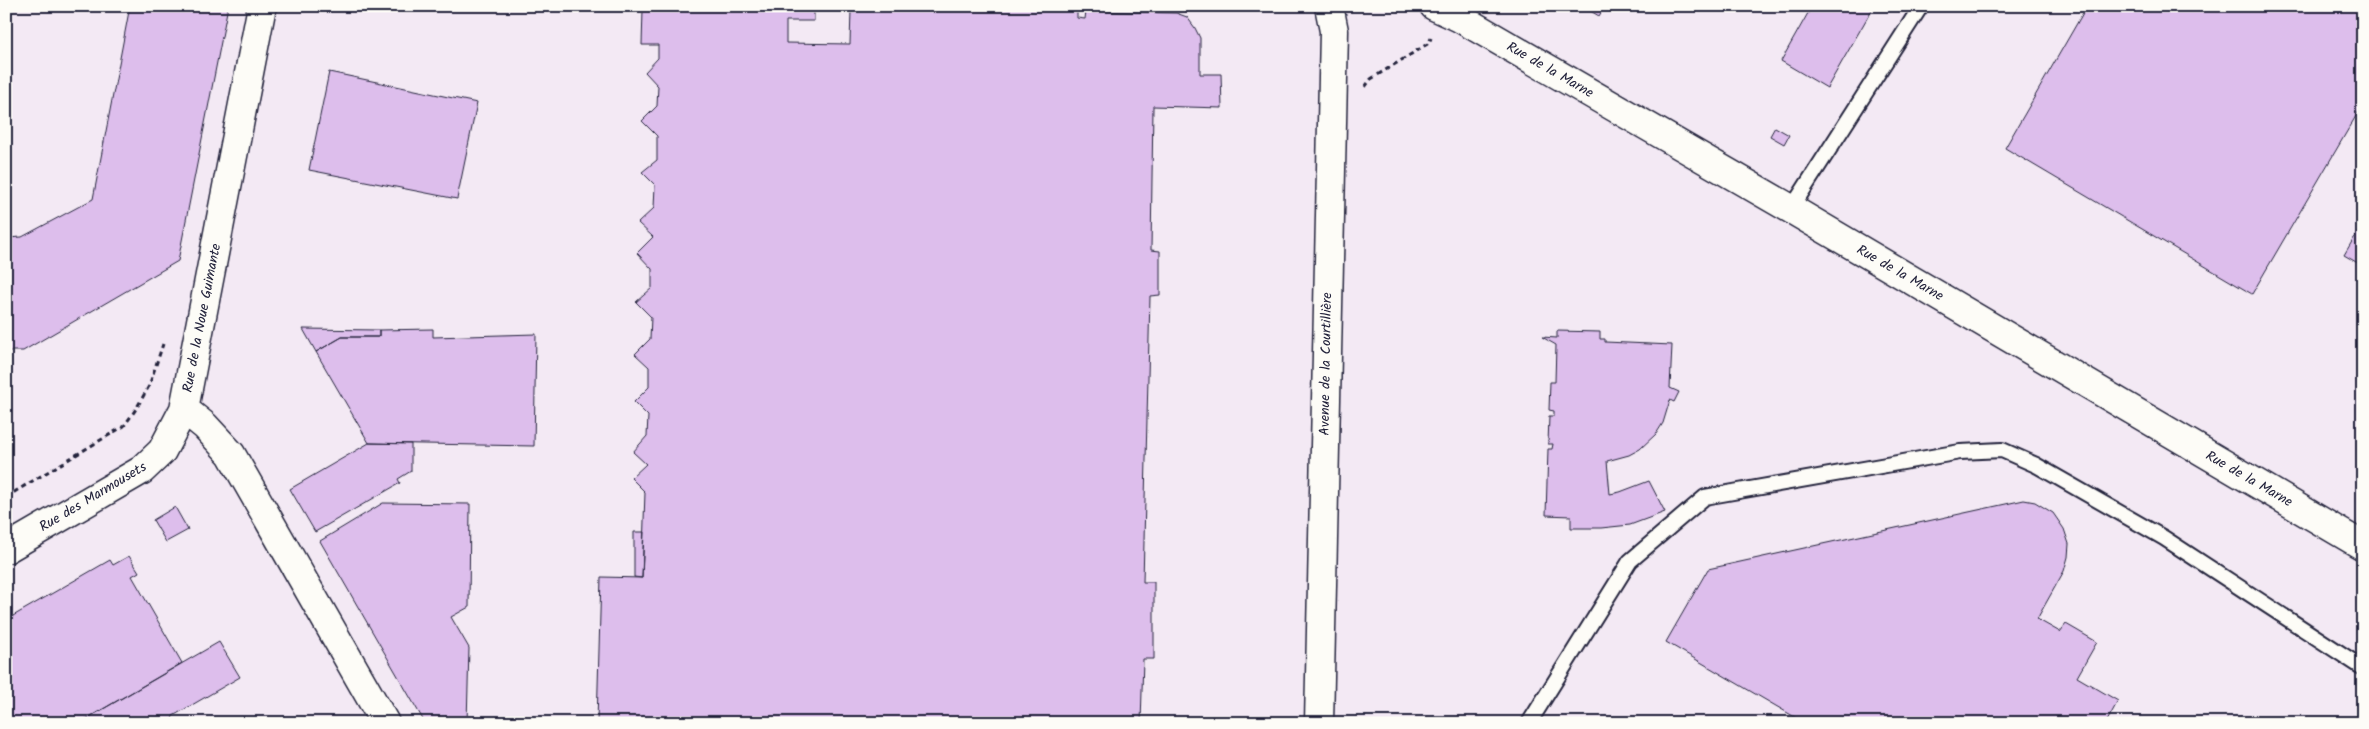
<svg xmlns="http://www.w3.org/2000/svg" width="2369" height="729" viewBox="0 0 2369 729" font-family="Kalam,sans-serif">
  <rect width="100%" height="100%" fill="#fdfcf7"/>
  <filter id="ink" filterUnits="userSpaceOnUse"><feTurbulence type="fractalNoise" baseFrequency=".02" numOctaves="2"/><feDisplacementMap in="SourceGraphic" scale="10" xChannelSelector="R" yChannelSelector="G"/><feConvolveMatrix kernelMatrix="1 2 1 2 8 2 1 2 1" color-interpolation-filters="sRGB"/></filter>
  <g filter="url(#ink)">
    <path fill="#f3e9f4" d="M6,6H2363V723H6Z"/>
    <path fill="#ddbeec" stroke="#22223b" d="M130,6H228L178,261L23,351H6V238L22,237L93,199Z
      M653,6H814V21H786V43L850,44L851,10L868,9V6H1077V18L1085,19L1086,11L1176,13L1187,17L1195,28L1200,38V74H1221L1222,108L1153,106L1151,250L1160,251V295L1150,296L1143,582H1154V659H1143L1141,723H597L601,577L642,578L645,492L631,478L646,464L633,452L647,436L648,416L634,402L649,387V367L635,354L650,339L651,317L636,302L652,288V269L637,253L653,237L638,223L654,208L655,185L642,172L657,160V136L642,121L657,106L658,86L645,72L658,58V45H642L643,10H653Z
      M1582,6H1605L1599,16Z
      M1812,6H1874L1827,88L1781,61Z
      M2087,6H2363V104L2252,294L2005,148Z
      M329,72L477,103L457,199L309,170Z
      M1775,127L1789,135L1784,144L1770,136Z
      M2363,223V266L2344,255Z
      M303,329L379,330V337H342L316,352Z
      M433,329V337L536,334L534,446L369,443L316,352L342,337H379V330Z
      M1557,331L1600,332V339H1605V342L1672,345L1670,388L1679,392L1674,402L1670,400L1663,423L1656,434L1640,449L1629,455L1607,461L1610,494L1620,492L1649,481L1665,512L1630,525L1601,528H1571V516L1546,515L1548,449H1552L1553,444H1548L1549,416H1554V411L1549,410L1550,382H1555L1556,345L1542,337L1557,338Z
      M369,443L411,444V471L398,479L400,483L315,532L290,489Z
      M2024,500L2035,502L2053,513L2064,529L2069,544L2068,557L2064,571L2037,619L2060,632L2066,624L2097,642L2077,677L2118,701L2106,723H1805L1666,642L1708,569Z
      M383,503L470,504L469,607L451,617L469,648L467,723H425L320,541Z
      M175,507L188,530L166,542L153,520Z
      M634,532H644L642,578L634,577Z
      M129,556L139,572L132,576L182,663L79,723H6V620L110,560L113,565Z
      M219,642L240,677L173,716L171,723H79Z"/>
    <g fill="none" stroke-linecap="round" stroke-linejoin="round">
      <g stroke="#22223b" stroke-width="18">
        <path id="lane" d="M1791,209L1921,6
          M1529,723L1630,561L1705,497L1960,452L2002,450L2036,465L2164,538L2363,668"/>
      </g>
      <g stroke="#22223b" stroke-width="31">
        <path id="street" d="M1434,6L1460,18L1791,209L2363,546
          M184,409L205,426L231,454L385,723
          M6,549L142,470L162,451L184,409L262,6
          M1319,723L1334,31L1329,6"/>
      </g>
      <path stroke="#22223b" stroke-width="3" stroke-dasharray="5 4" stroke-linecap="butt" d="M1365,87L1371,79L1429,43L1431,38
        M6,497L124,426L136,409L149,386L163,344"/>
      <use href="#lane" stroke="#fdfcf7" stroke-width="14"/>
      <use href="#street" stroke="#fdfcf7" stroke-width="28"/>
    </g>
  </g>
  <g text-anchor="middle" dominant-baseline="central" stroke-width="4" stroke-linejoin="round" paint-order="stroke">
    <g font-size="14" fill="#22223b" stroke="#fdfcf7">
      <text transform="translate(1550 70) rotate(30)">Rue de la Marne</text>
      <text transform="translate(1900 273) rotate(30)">Rue de la Marne</text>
      <text transform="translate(202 318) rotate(-79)">Rue de la Noue Guimante</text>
      <text transform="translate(1326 364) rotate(-89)">Avenue de la Courtillière</text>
      <text transform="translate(2249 479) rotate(30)">Rue de la Marne</text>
      <text transform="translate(93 497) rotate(-31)">Rue des Marmousets</text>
    </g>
  </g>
  <rect width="2369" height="729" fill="none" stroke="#fdfcf7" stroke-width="25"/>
  <rect x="12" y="12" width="2344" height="704" fill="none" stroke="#22223b" stroke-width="2" filter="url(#ink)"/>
</svg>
